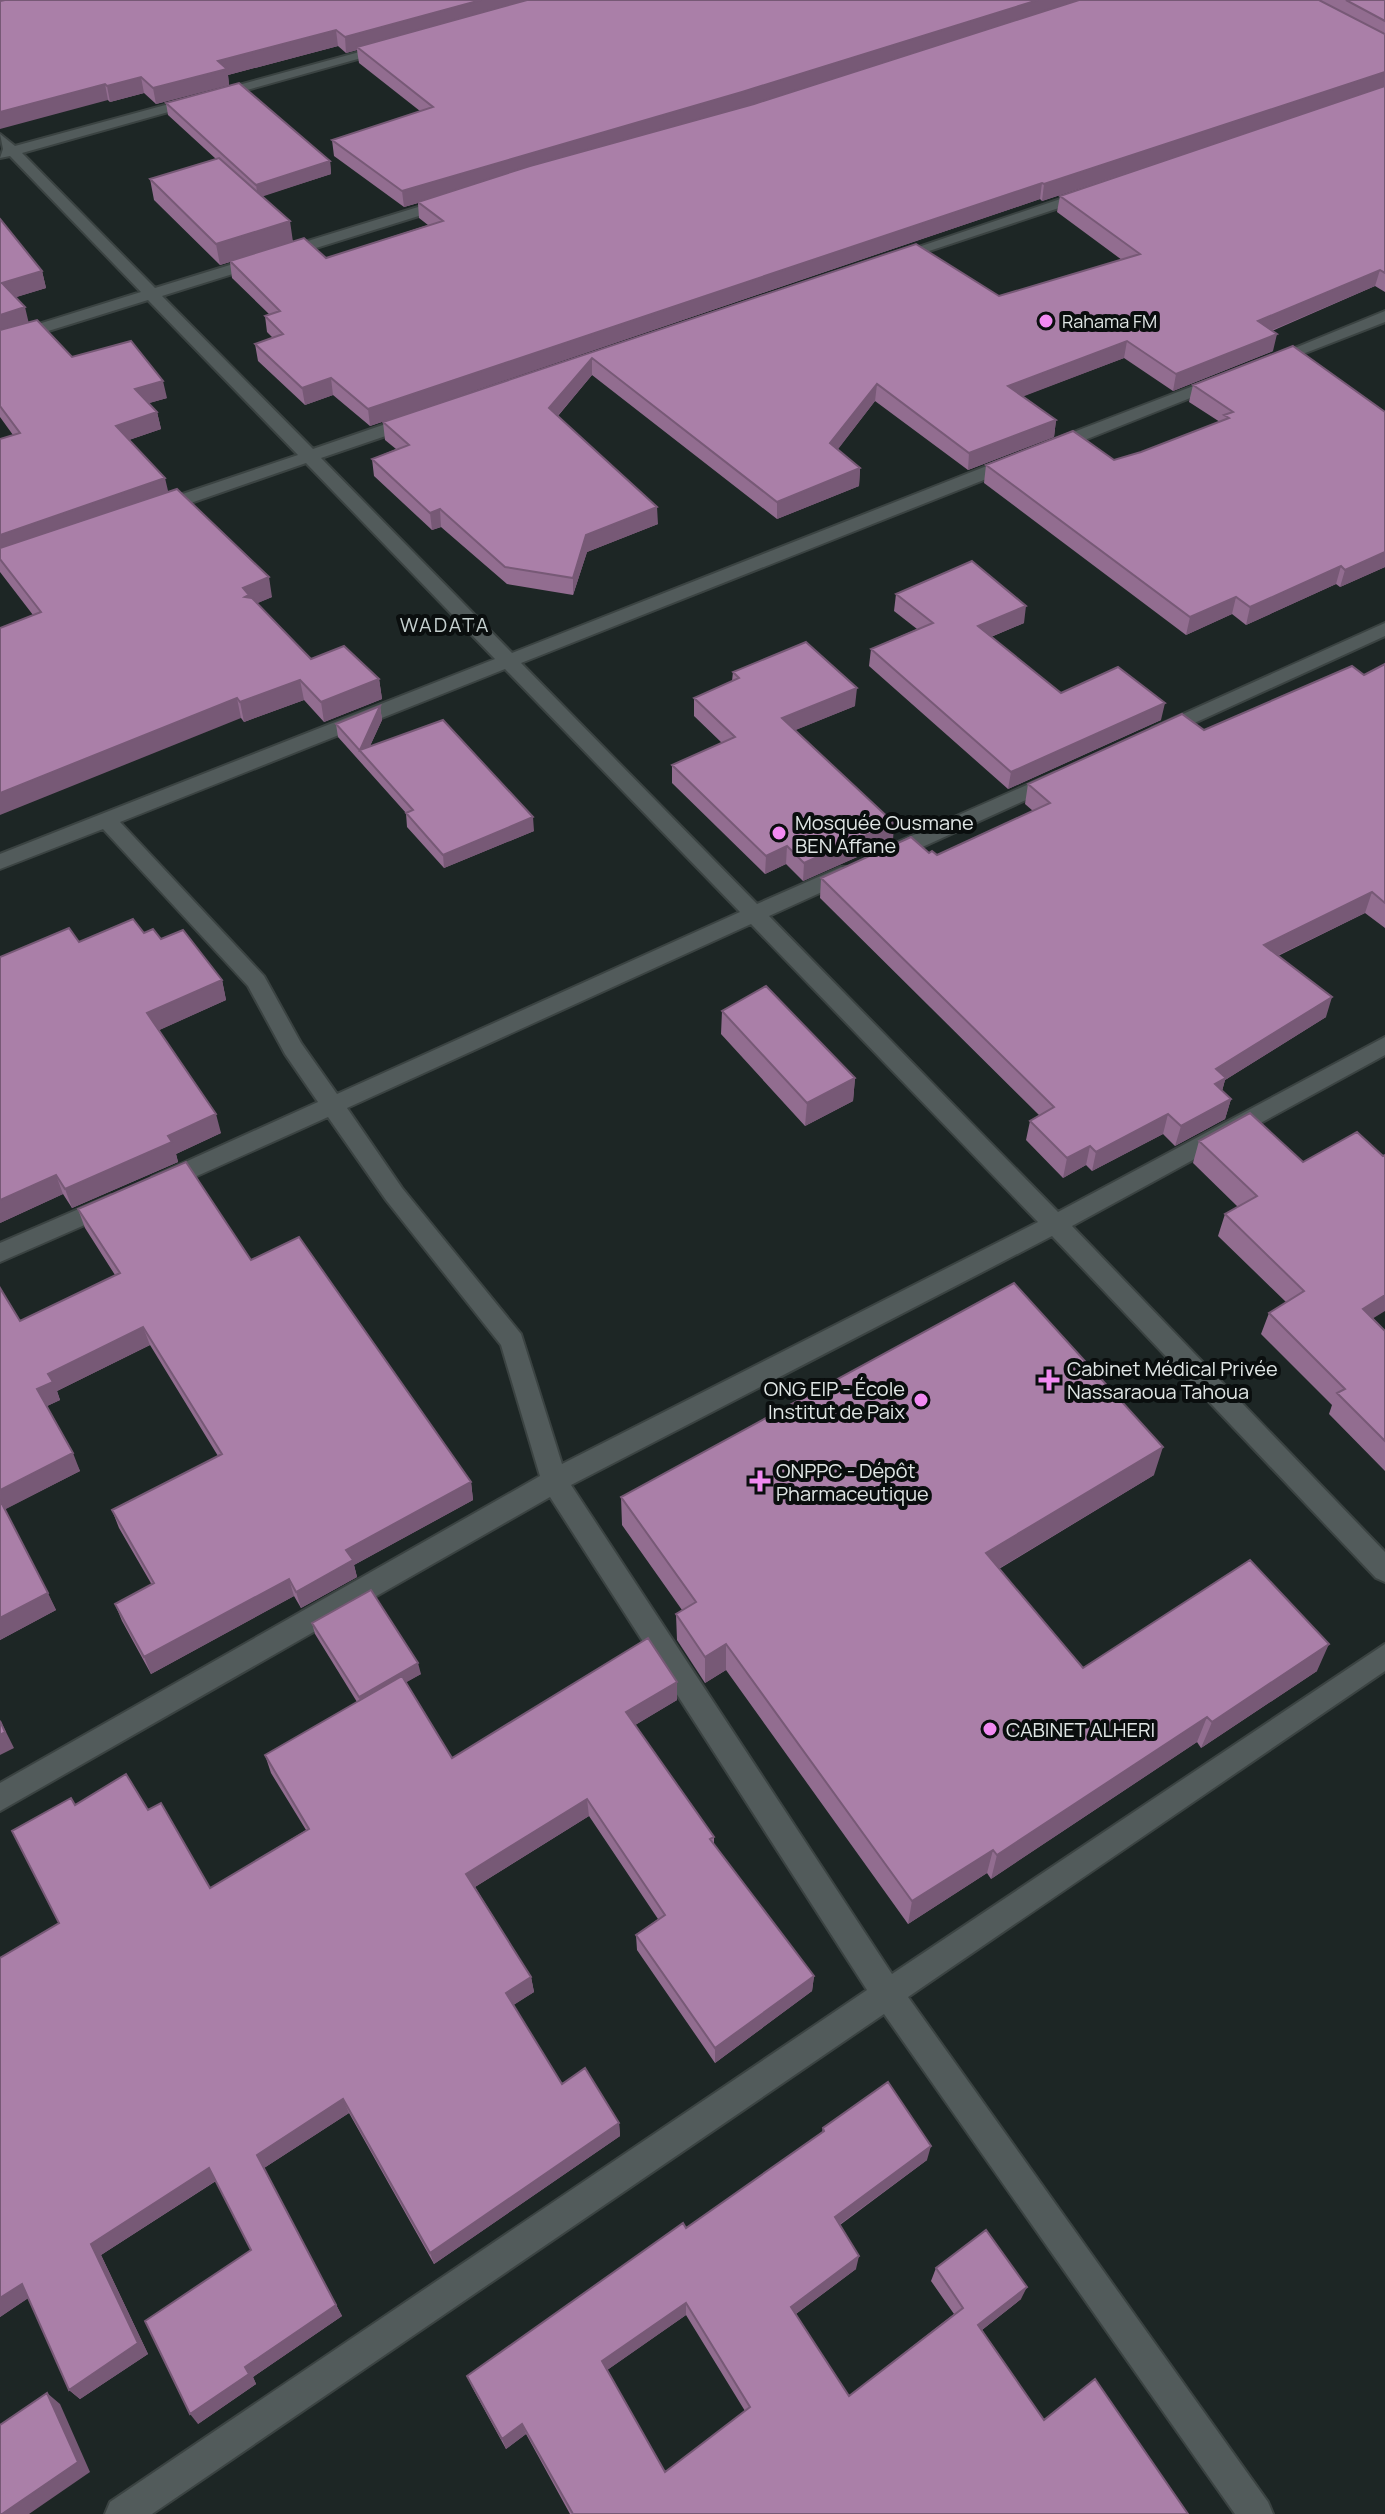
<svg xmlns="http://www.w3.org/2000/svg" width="1385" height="2514" viewBox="0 0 1385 2514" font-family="Manrope,sans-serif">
  <rect width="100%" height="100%" fill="#1d2625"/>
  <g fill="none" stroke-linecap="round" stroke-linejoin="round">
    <g stroke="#3b4342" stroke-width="4">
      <path id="minor" d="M385,45L397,48L22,153L155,288L444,199H454V205L162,296L313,449L406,417H418L420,421L418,425L321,458L512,653L1007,458H1019L1022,462L1019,466L521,663L757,904L841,867H855L858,872L855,877L769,916L1058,1212L1385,1037V1055L1072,1226L1385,1552V1582L1376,1578L1052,1236L571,1485L892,1974L1385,1644V1671L908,1997L1268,2502L1273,2514H1235L884,2014L152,2514H105L110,2502L867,1990L550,1497L0,1811V1783L540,1476L501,1345L386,1200L328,1117L168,1189L160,1192L152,1189L148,1183L152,1177L318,1102L285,1054L248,986L103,829L0,869V854L495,659L306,463L162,513H150L147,509L150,505L298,455L148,300L0,346V336L141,292L10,156L0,158L3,149L0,134L15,146ZM505,669L740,912L337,1094L301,1043L264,976L120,822ZM751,924L1038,1222L562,1464L521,1334L402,1188L347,1108Z
        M1087,190L1092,191V197L899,261H889L886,258Z
        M1385,311V322L1277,364H1265L1263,361Z
        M1222,375L1230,380L1228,383L1057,451L1051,452L1042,447L1045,443Z
        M1385,623V636L1166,736L1159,738L1149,732L1152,728Z
        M1056,772L1063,773L1066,778L1063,783L896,859L889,861L879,854L882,849Z
        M111,1195L119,1198L123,1204L119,1210L0,1262V1243Z"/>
    </g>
    <use href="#minor" fill="#525b5b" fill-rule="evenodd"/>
  </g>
  <path fill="#926d90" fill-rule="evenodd" d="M0,0H1385V292L1375,286L1272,331L1273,351L1173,391L1124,358L1023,396L1056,420L1054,437L968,470L875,401L837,450L860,468L859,486L777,519L592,375L558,416L658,524L587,552L573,595L507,584L441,527L432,530L374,476L372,459L396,449L385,440L383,422L916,244L999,296L1122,260L1057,212L1060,196L1179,156L1042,201L1040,199L370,426L333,395L305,405L258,361L255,344L273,338L267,332L265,316L269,314L232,278L230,262L220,265L154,200L150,179L216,159L168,115L166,103L330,161L331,174L262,196L293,241L326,258L428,225L419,218L418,203L404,207L334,156L332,140L420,111L359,63L357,50L346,53L338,46L228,75L229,85L156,104L144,93L110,102Z
    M0,219L42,271L46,288L16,297L28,322L72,357L167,398L149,403L157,412L161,429L129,440L168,492L272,597L257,603L311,659L379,679L382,699L324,722L304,700L244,722L241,718L33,615L0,572V439L13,435L0,417Z
    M1193,385L1385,412V567L1340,587L1336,584L1246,625L1232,614L1186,635L984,483L986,465L1114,460L1141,452L1220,422L1189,402Z
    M896,594L1024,623L991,637L1061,693L1161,720L1008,789L869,666L871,649L917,629L894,611Z
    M1385,664V928L1365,913L1278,956L1326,1017L1225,1080L1222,1091L1231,1099L1225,1119L1175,1146L1163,1134L1092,1171L1086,1165L1063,1178L1026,1140L1030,1121L1039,1115L820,898L821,878L929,853L937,855L1033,811L1025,804L1028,784L1204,730L1364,675Z
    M733,672L855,706L795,730L893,841L803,881L786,864L765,874L672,783V765L722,743L694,716V698L732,681Z
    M380,706L382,720L370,746L534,831L444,868L407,827L406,813L338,737L336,724Z
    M144,933L161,939L222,980L226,1000L159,1030L221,1133L176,1154L178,1162L72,1208L63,1194L0,1223L79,942Z
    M722,1011L855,1078L853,1101L805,1126L721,1034Z
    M1250,1113L1373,1318L1385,1331V1471L1329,1414L1332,1405L1261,1334L1269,1313L1286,1302L1218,1236L1225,1214L1238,1207L1193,1163L1199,1141Z
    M78,1209L251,1260L471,1482L473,1500L354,1565L357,1577L301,1608L294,1596L151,1674L122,1621L115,1604L152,1585L119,1528L112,1510L218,1456L150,1345L57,1391L60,1400L47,1406L80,1471L5,1509L56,1610L0,1640V1288L20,1321L115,1275L85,1228Z
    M1154,1475L999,1569L1083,1668L1317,1671L1201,1748L1197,1742L991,1879L987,1873L908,1924L726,1670L705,1683L677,1640L676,1614L682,1610L622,1525L621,1497Z
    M312,1623L421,1674L406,1682L452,1758L677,1682V1700L635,1725L714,1837V1845L814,1976L812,1991L715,2063L637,1950L636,1935L658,1919L589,1816L475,1887L531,1977L534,1992L513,2005L562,2084L619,2123L620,2136L434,2264L349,2113L264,2168L342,2316L253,2377L256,2384L198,2424L251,2250L216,2181L101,2255L148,2354L80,2399L69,2390L28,2298L0,2317V1958L59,1923L75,1805L148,1810L210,1888L306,1830L271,1773L265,1755L357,1702L315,1634Z
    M823,2128L927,2160L840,2225L856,2269L796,2314L849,2396L954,2314L931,2281L936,2268L1021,2299L982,2330L1044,2420L1188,2514H570L526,2434L506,2449L472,2387L467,2376L686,2228L822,2132ZM686,2315L745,2411L665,2472L607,2370Z"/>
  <path fill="#775976" d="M481,0H540L357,47V50L346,53L345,37Z
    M1038,0H1086L742,108L404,207L402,191Z
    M336,30L338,46L228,75L229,85L156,104L153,88L218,61Z
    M1385,72V87L1042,201L1044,184Z
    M141,77L144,93L110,102L107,86Z
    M105,84L108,100L0,129V112Z
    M330,161L331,174L258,198L256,185Z
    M1042,183L1040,199L370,426L368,409Z
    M290,221L293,242L220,265L216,244Z
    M1380,270L1375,286L1254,338L1258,321Z
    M42,271L46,288L7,300L2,283Z
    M25,307L29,324L0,333V315Z
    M1277,334L1273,351L1173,391L1176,374Z
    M1127,341L1124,358L1006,403L1008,386Z
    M592,358V375L550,425L549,408Z
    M331,378L333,395L305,405L302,388Z
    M163,381L167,398L139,406L135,389Z
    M877,384L875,401L829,461L830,443Z
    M157,412L161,429L120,443L116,426Z
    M1056,420L1054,437L968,470L969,453Z
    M860,468L859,486L777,519V502Z
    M165,478L169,495L0,554V535Z
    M657,507L658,524L587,552L573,595V578L586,535Z
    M440,509L441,527L432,530L430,513Z
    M1385,552V567L1340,587L1345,570Z
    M1341,566L1336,584L1246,625L1250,607Z
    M269,577L272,597L251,606L243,588Z
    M1236,597L1232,614L1186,635L1190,617Z
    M1026,606L1024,623L976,643L978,626Z
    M379,679L382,699L324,722L321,702Z
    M300,680L304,700L244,722L240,702Z
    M857,688L855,706L781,736L782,718Z
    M237,698L241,718L0,815V793Z
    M1165,703L1161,720L1008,789L1011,772Z
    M380,706L382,720L365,757L360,750Z
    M533,817L534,831L444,868L443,855Z
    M894,823L893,841L803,881L804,863Z
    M787,846L786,864L765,874L766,856Z
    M1372,892L1365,913L1258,965L1264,945Z
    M222,980L226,1000L153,1033L147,1013Z
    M1332,997L1326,1017L1225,1080L1220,1098L1209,1104L1216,1069Z
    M855,1078L853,1101L805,1126L807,1103Z
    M1231,1099L1225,1119L1175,1146L1181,1126Z
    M216,1114L221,1133L176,1154L178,1162L72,1208L65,1189L168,1136Z
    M1168,1114L1163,1134L1092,1171L1096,1152Z
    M1090,1146L1086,1165L1063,1178L1067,1158Z
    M56,1175L63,1194L0,1223V1200Z
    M1385,1295V1311L1354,1330L1363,1309Z
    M143,1327L150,1345L57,1391L60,1400L45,1407L37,1389L48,1374Z
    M1163,1447L1154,1475L980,1580L986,1553Z
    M73,1453L80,1471L4,1510L0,1500V1490Z
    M471,1482L473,1500L354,1565L357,1577L301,1608L296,1592L346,1550Z
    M289,1579L294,1596L151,1674L144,1657Z
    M48,1593L56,1610L0,1640V1618Z
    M726,1644V1670L705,1683V1657Z
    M1329,1644L1317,1671L1201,1748L1212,1722Z
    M418,1663L421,1674L361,1708L359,1697Z
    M677,1682V1700L627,1730L626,1712Z
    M1207,1717L1197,1742L991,1879L997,1855Z
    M0,1720L14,1748L0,1755Z
    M587,1799L589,1816L470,1890L466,1874Z
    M993,1850L987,1873L908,1924L912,1901Z
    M814,1976L812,1991L715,2063V2048Z
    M531,1977L534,1992L509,2008L506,1993Z
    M343,2099L349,2113L264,2168L342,2316L253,2377L256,2384L198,2424L190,2414L245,2367L257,2155Z
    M619,2123L620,2136L434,2264L430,2253Z
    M931,2146L927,2160L832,2230L835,2217Z
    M209,2168L217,2180L101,2255L148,2354L80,2399L69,2390L91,2244Z
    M859,2256L856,2269L789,2319L791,2307Z
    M22,2284L33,2295L0,2317V2298Z
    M1027,2287L1021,2299L973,2337L978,2325Z
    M686,2303V2315L603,2373L602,2361Z
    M47,2393L60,2404L90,2472L29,2514H2Z
    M522,2424L526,2434L506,2449L502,2439Z"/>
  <path fill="#aa7fa8" stroke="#775976" stroke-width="2" fill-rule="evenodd" d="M5,0H481L345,37L336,30L218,61L227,69L153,88L141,77L107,86L105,84L0,112V1Z
    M527,0H1038L742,92L402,191L332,140L433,107L357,47Z
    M1079,0H1319L1385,34V72L1044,184L1042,183L368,409L331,378L302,388L255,344L283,334L265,316L280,311L230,261L304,238L326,258L443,221L418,202L530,166L754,104Z
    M1346,0H1385V21Z
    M239,83L330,161L256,185L166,103Z
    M1385,86V273L1380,270L1258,321L1277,334L1176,374L1127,341L1008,386L1056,420L969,453L877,384L830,443L860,468L777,502L592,358L549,408L657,507L586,535L573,578L505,567L440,509L430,513L372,459L409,445L383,422L916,244L999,296L1140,254L1060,196Z
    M219,158L290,221L216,244L150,179Z
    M0,219L42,271L2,283L25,307L0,315Z
    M37,320L72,357L131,341L163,381L135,389L157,412L116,426L165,478L0,535V439L20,433L0,406V330Z
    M1293,346L1385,412V552L1345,570L1341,566L1250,607L1236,597L1190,617L986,465L1073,431L1114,460L1141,452L1229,418L1224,415L1233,412L1193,385Z
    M177,489L269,577L243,588L249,595L245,597L252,598L311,659L344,646L379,679L321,702L300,680L240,702L237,698L0,793V628L41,612L0,559V548Z
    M972,561L1026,606L978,626L1061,693L1118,667L1165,703L1011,772L871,649L933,623L896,594Z
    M806,642L857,688L782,718L894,823L804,863L787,846L766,856L672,765L735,737L694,698L739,678L733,672Z
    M1385,664V903L1372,892L1264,945L1332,997L1216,1069L1226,1078L1215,1084L1231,1099L1181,1126L1168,1114L1096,1152L1090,1146L1067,1158L1030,1121L1054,1107L821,878L911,837L929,853L932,851L937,855L1050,803L1028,784L1182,714L1204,730L1352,666L1364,675Z
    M380,706L360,750L443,720L533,817L443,855L406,813L413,810L336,724Z
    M133,919L144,933L153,929L161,939L183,930L222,980L147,1013L216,1114L168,1136L172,1142L65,1189L56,1175L0,1200V957L69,928L79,942Z
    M766,986L855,1078L807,1103L722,1011Z
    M1250,1113L1303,1162L1357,1132L1383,1156L1385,1155V1295L1363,1309L1385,1331V1441L1337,1393L1345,1389L1269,1313L1304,1291L1225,1214L1257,1196L1199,1141Z
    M186,1162L251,1260L299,1237L471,1482L346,1550L353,1560L296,1592L289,1579L144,1657L115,1604L154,1583L112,1510L222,1454L143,1327L48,1374L53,1382L37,1389L73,1453L0,1490V1288L20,1321L120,1273L78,1209Z
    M1014,1283L1163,1447L986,1553L1083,1668L1250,1560L1329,1644L1212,1722L1207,1717L997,1855L993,1850L912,1901L726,1644L705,1657L676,1614L696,1602L621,1497Z
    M0,1500L48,1593L0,1618Z
    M371,1590L418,1663L359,1697L312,1623Z
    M648,1638L677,1682L626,1712L714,1837L710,1839L814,1976L715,2048L636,1935L665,1915L587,1799L466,1874L531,1977L506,1993L562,2084L585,2068L619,2123L430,2253L343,2099L257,2155L336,2305L245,2367L249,2374L190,2414L145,2321L251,2250L209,2168L91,2244L138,2343L69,2390L22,2284L0,2298V1958L59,1923L12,1831L71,1798L75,1805L126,1774L148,1810L161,1803L210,1888L309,1829L265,1755L402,1676L452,1758Z
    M0,1721L5,1732L0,1735Z
    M888,2082L931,2146L835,2217L859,2256L791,2307L849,2396L963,2308L936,2268L986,2230L1027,2287L978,2325L1044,2420L1095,2379L1188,2514H573L522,2424L502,2439L467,2376L683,2223L686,2228L824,2131L823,2128ZM686,2303L750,2407L665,2472L602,2361Z
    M47,2393L78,2462L2,2514H0V2425Z"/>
  <g fill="#f28af2" stroke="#0a0e0e" stroke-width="3">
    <circle cx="1046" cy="321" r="8"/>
    <circle cx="779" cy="833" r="8"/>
    <path d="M1045 1368h8v8h8v8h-8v8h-8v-8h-8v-8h8z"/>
    <circle cx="921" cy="1400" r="8"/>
    <path d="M756 1469h8v8h8v8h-8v8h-8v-8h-8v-8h8z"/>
    <circle cx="990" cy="1729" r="8"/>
  </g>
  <g text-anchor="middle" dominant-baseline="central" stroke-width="8" stroke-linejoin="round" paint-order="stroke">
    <g font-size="18" fill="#e0e6e5" stroke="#0a0e0e" text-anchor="start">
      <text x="1062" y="321">Rahama FM</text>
    </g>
    <g font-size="20" letter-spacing="2" fill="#c6d1d0" stroke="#0a0e0e">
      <text x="445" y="624">WADATA</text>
    </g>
    <g font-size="20" fill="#e0e6e5" stroke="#0a0e0e" text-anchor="start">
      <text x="795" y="822">Mosquée Ousmane<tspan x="795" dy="23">BEN Affane</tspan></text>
      <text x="1067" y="1368">Cabinet Médical Privée<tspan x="1067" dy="23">Nassaraoua Tahoua</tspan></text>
      <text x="905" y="1388" text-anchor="end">ONG EIP - École<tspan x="905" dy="23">Institut de Paix</tspan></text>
      <text x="776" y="1470">ONPPC - Dépôt<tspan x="776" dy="23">Pharmaceutique</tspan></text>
      <text x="1006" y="1729">CABINET ALHERI</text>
    </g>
  </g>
</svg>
